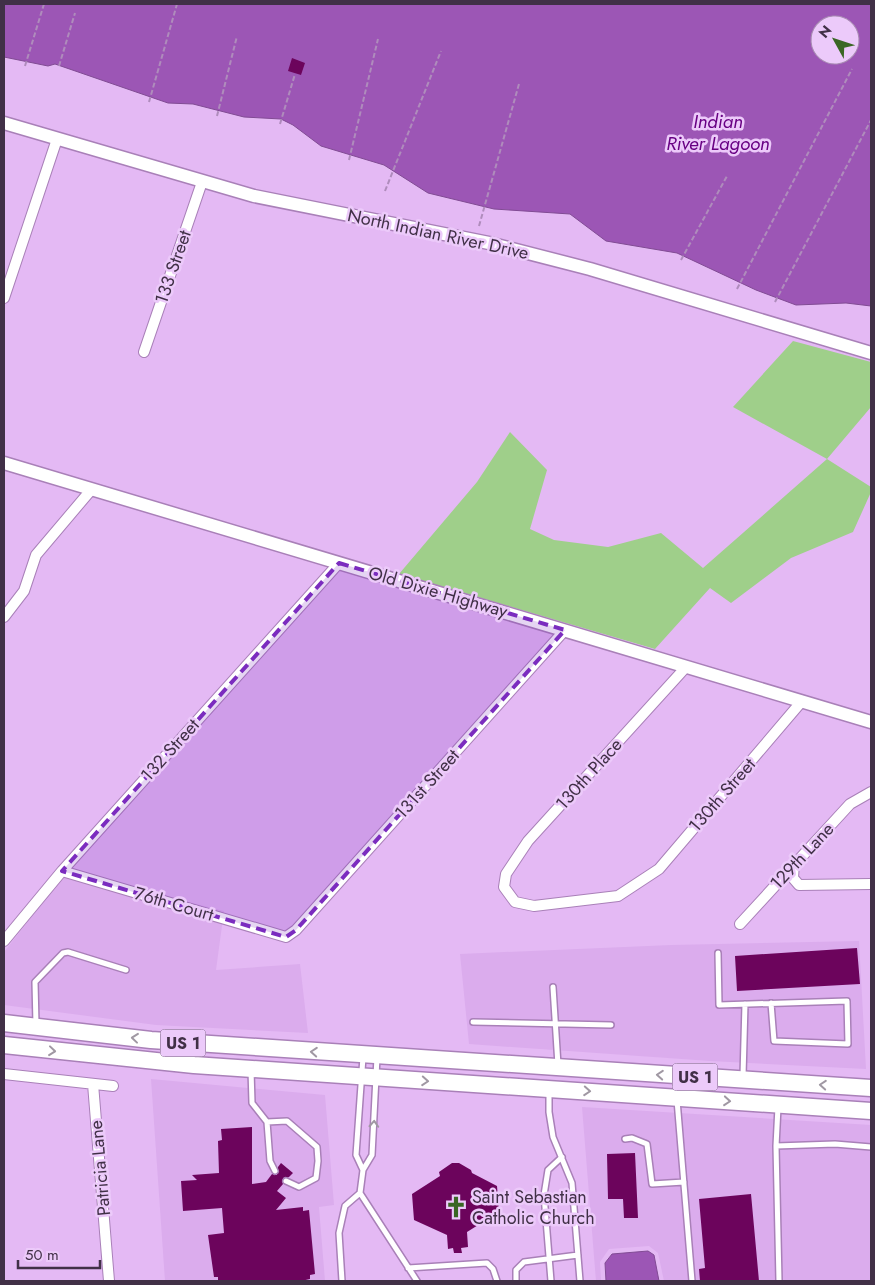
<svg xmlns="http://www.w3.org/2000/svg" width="875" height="1285" viewBox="0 0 875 1285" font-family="Jost,sans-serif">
  <rect width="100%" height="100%" fill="#e4b9f4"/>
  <path fill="#dbaced" d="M67,872L224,911L216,970L300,964L308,1033L156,1025L4,1005V952Z
    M859,941L866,1069L710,1061L469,1044L460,954L671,945Z
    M151,1079L325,1095L334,1205L319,1207L325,1281H165Z
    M582,1107L871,1125V1281H664L658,1253L649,1246L609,1249L600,1262L601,1281H596Z"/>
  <path fill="#9fcf8a" d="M793,341L871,362V407L827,459L871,487V492L853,532L791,558L731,603L710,588L655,649L399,574L477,482L510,432L547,470L530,529L554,540L608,547L661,533L703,568L827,459L733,407Z"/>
  <path fill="#9c56b5" stroke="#814b94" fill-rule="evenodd" d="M4,4H871V306L846,303L796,305L756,290L677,253L606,241L570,214L494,209L428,193L384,165L321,146L293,125L281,119L244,117L193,104L168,103L55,64L48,66L4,57ZM820,25H850V55H820Z
    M648,1251L654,1255L659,1281H606L605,1263L612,1254Z"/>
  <path fill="#6c045c" d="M292,58L305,63L301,75L288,71Z
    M857,948L860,984L737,991L735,956Z
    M252,1127V1184L266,1182L272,1174L277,1175L278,1167L281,1163L293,1173L289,1177L282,1180L283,1184L277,1191L286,1198L276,1210L303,1207V1211L309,1210L315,1274L310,1275V1279L301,1281H218V1277H214L208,1235L224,1233L222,1208L183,1211L181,1181L197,1180L192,1175L219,1173L218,1141L222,1140L221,1129Z
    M635,1153L638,1218H624L623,1199H608L607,1154Z
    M452,1163H459L471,1170L472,1173L497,1186L499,1212L467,1232L468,1247L461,1248L462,1253H454L453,1248L448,1249L447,1235L414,1220L412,1194L440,1176L439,1172Z
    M751,1194L759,1281H700L699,1269L705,1268L699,1199Z"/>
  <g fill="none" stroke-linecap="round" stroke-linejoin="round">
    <g stroke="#a980b8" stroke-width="8">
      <path id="service" d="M718,953L719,1005L847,1001L848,1044L774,1041L771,1003
        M553,987L558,1065
        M473,1022L611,1025
        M36,1024L35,982L63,953L68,952L126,970
        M363,1057L356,1155L363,1170
        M377,1057L372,1155L363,1170L360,1193L417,1281
        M251,1070L252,1103L267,1122L270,1161L275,1171
        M743,1076L745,1004
        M549,1092V1112L553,1137L572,1183L580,1281
        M677,1100L692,1281
        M778,1107L776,1146L779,1281
        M267,1122L287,1121L317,1147L318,1161L316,1178L299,1187L286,1181
        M625,1139L632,1138L647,1144L652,1184L684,1182
        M776,1146L835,1144L871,1147
        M408,1268L487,1263L493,1269L497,1281
        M342,1281L339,1233L345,1206L360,1193
        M516,1281V1270L524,1262L578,1255
        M551,1281L544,1195L548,1170L562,1157"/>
    </g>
    <g stroke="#a980b8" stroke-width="12">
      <path id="minor" d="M4,298L57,139
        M144,352L202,182
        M4,617L24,591L36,555L91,490
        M686,667L528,841L506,874L504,887L515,902L534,906L618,896L659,869L802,701
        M794,863L793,878L799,885L871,884
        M62,871L286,937L296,930L565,630
        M740,924L850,804L871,792
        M4,941L62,871L339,563
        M4,1074L113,1086
        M93,1084L109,1281"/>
    </g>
    <g stroke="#a980b8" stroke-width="15">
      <path id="tertiary" d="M4,123L254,196L489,243L590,269L871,353
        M4,463L871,722"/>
    </g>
    <g stroke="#a980b8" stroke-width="19">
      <path id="primary" d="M4,1023L151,1040L871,1088
        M4,1045L194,1065L871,1111"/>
    </g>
    <path stroke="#af8cbc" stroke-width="2" stroke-dasharray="5 2.5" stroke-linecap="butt" d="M25,66L44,4
      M59,66L75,13
      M149,102L177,4
      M217,116L237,36
      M280,124L295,74
      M349,160L378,39
      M385,191L441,51
      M479,226L519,84
      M681,260L727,176
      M737,289L852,69
      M775,302L871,120"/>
    <use href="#service" stroke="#fff" stroke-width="5"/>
    <use href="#minor" stroke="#fff" stroke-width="10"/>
    <use href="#tertiary" stroke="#fff" stroke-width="12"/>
    <use href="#primary" stroke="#fff" stroke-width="16"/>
  </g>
  <defs><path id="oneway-chevron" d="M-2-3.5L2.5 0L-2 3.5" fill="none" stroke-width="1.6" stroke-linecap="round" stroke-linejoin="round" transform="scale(1.25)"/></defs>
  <g stroke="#a098a3">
    <use href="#oneway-chevron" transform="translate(135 1038) rotate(-174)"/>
    <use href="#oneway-chevron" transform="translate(52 1051) rotate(6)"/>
    <use href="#oneway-chevron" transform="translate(314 1052) rotate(-176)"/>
    <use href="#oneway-chevron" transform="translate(660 1075) rotate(-176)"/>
    <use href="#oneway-chevron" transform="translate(425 1081) rotate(4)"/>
    <use href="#oneway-chevron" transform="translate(823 1085) rotate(-176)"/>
    <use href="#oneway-chevron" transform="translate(587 1091) rotate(4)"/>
    <use href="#oneway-chevron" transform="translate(727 1101) rotate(5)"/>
    <use href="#oneway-chevron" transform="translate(374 1124) rotate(-87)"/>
  </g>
  <path fill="#7b2cbf" fill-opacity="0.2" stroke="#7b2cbf" stroke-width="4" stroke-dasharray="10 6" stroke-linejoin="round" d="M339,563L565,630L296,930L286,937L62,871Z"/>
  <defs>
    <g id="church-bare" transform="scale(1.725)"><path d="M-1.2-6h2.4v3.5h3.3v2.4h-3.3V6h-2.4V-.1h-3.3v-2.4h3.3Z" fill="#3a6624" stroke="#eccafa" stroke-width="2.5" paint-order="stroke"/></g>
  </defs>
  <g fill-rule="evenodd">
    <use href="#church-bare" x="456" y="1207"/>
  </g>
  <g text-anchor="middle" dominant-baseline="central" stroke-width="5" stroke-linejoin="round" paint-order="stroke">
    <g fill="#eccafa" stroke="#745e7d" stroke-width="1">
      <rect x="160.5" y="1029.5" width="45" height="27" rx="4"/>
      <rect x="672.5" y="1063.5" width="45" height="27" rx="4"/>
    </g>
    <g font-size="16" font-weight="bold" fill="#413047">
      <text x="183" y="1043">US 1</text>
      <text x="695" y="1077">US 1</text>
    </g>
    <g font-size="18" fill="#413047" stroke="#eccafa">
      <text transform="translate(438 234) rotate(12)">North Indian River Drive</text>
      <text transform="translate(173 267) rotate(-71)">133 Street</text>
      <text transform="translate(438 592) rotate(16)">Old Dixie Highway</text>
      <text transform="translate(170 750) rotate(-48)">132 Street</text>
      <text transform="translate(589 774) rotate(-48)">130th Place</text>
      <text transform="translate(427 784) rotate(-48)">131st Street</text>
      <text transform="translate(722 795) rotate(-49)">130th Street</text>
      <text transform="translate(802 856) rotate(-47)">129th Lane</text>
      <text transform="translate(174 904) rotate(16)">76th Court</text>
      <text transform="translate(100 1168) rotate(-95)">Patricia Lane</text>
    </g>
    <g font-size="18" fill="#413047" stroke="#eccafa" text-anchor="start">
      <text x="472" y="1197">Saint Sebastian<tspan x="472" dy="21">Catholic Church</tspan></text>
    </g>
    <g font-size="19" font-style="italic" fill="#680083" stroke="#eccafa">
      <text x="718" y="121">Indian<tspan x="718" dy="22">River Lagoon</tspan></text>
    </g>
  </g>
  <rect width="875" height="1285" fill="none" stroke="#413047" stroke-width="10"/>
  <g transform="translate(835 40) rotate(310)"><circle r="24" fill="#eccafa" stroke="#a88cb2"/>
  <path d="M0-4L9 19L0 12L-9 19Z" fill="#3a6624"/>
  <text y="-8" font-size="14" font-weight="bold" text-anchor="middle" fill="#413047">N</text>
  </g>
  <path d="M18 1260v8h82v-8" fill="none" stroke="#413047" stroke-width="2.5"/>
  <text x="25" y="1260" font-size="15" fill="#413047" stroke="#eccafa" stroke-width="4" paint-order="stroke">50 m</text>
</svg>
